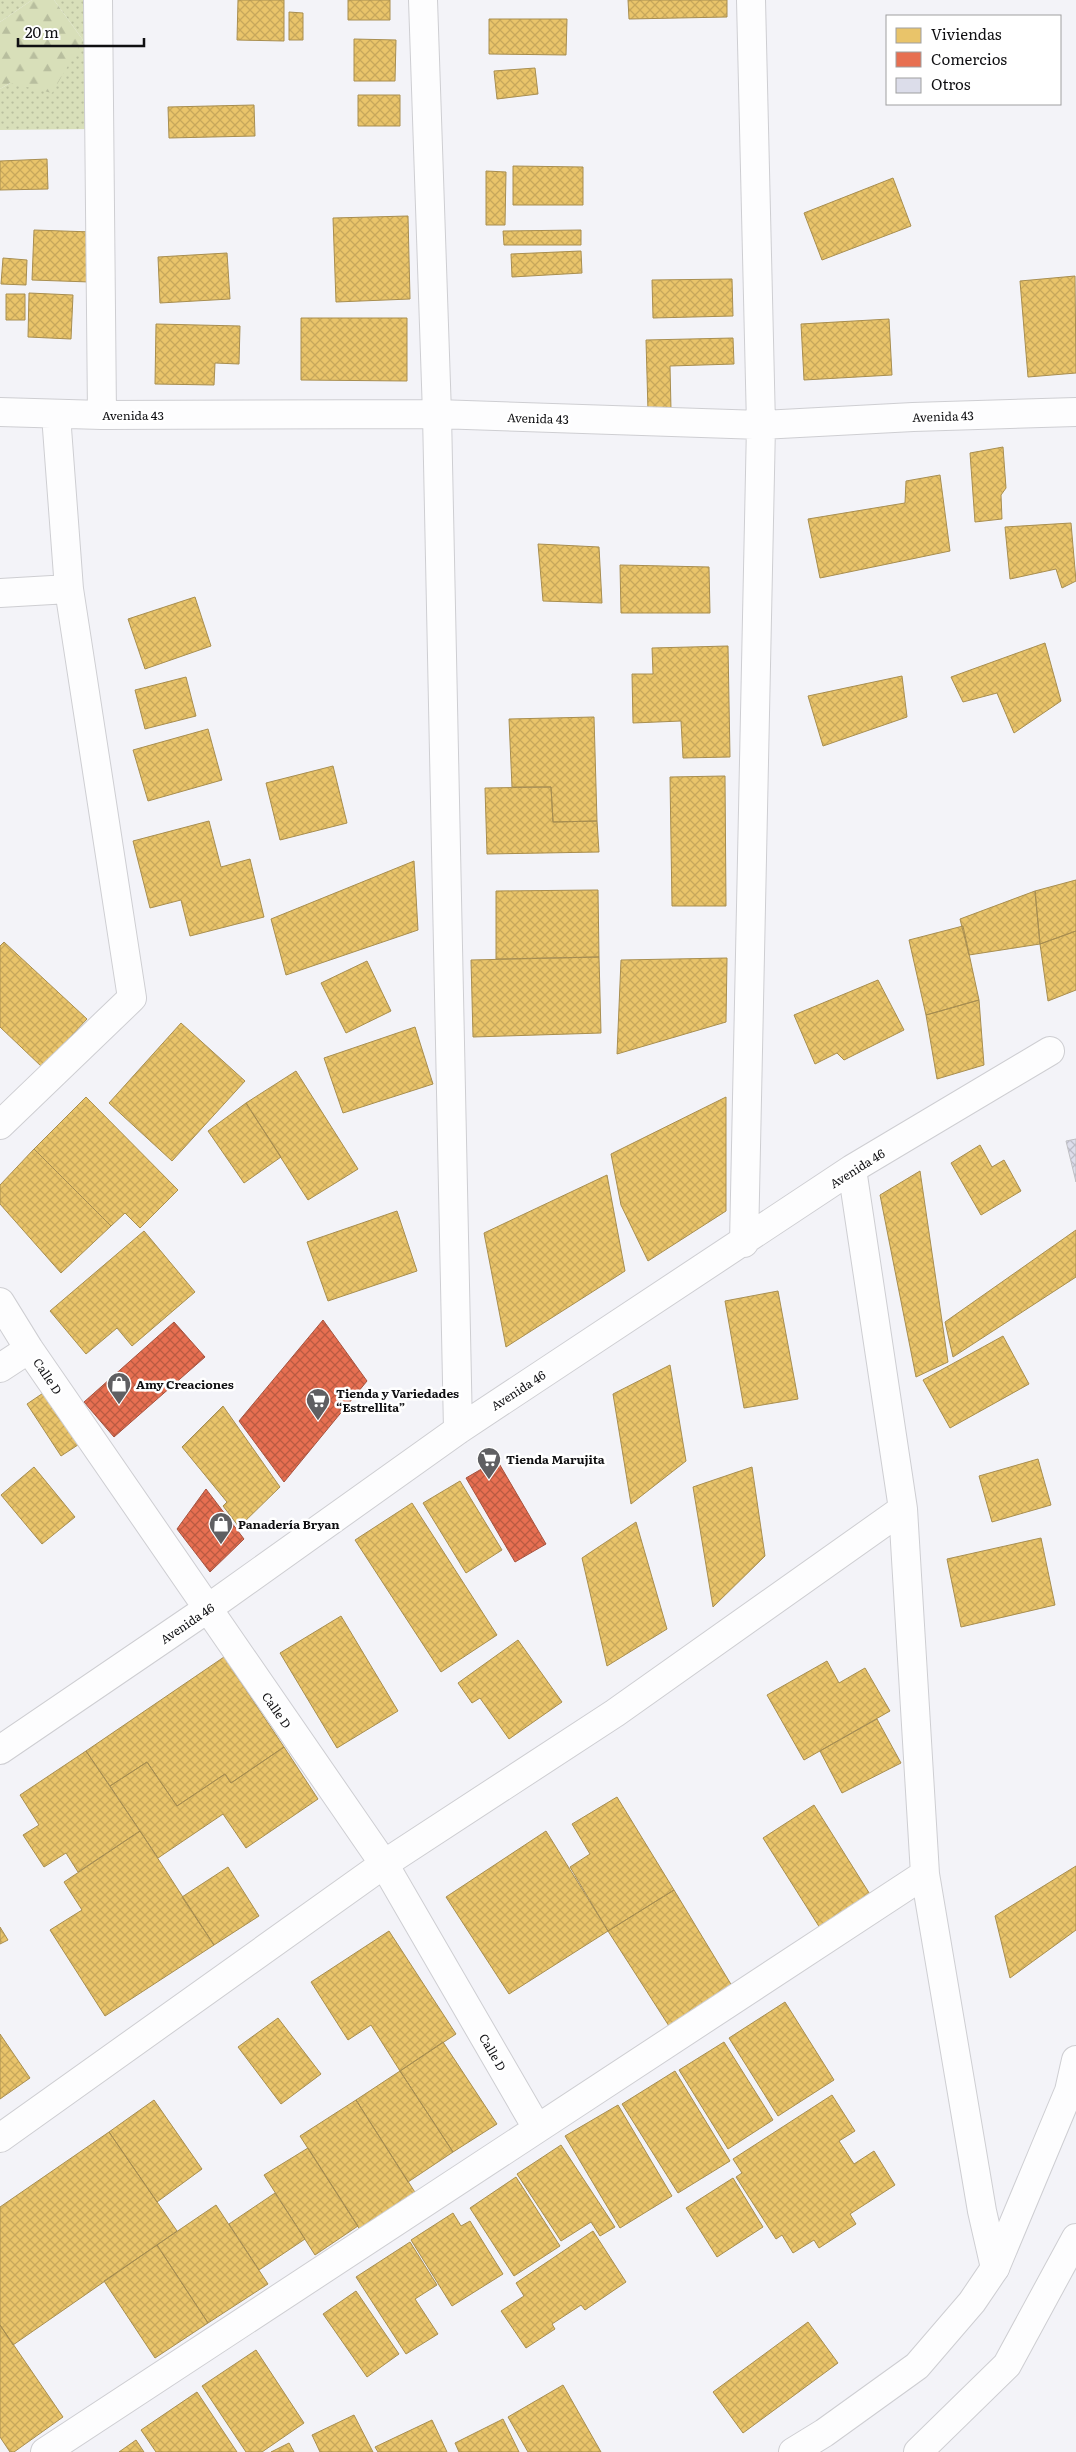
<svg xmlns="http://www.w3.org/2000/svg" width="1076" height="2452" viewBox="0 0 1076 2452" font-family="Literata,serif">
  <defs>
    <pattern id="grass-dots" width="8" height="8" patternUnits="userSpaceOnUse" patternTransform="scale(1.25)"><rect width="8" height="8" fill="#d8dfb9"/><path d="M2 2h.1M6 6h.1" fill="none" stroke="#b8be9e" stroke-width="1.8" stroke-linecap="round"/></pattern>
    <pattern id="forest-firs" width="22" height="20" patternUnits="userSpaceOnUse" patternTransform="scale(1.25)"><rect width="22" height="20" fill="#d8dfb9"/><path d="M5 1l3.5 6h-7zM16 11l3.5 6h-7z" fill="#b8be9e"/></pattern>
    <pattern id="homes-cross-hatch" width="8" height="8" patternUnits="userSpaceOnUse" patternTransform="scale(1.25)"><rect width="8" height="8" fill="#e9c46a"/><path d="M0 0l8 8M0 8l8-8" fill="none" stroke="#c7a75b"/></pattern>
    <pattern id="shops-cross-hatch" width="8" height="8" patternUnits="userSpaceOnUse" patternTransform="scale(1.25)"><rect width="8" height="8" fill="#e76f51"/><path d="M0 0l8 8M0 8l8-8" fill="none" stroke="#ba5a42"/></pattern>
    <pattern id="building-cross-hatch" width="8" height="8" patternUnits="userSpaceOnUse" patternTransform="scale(1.25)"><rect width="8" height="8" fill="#dcddea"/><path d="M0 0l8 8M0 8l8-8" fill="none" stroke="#bcbcc8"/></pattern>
  </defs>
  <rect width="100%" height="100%" fill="#f3f3f8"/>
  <path fill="url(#grass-dots)" d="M0,0H32L0,22Z
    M54,0H95V129L0,130V89L83,40Z"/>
  <path fill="url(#forest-firs)" d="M32,0H54L83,40L52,93L10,83L0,89V22Z"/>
  <path fill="url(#homes-cross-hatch)" stroke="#a88e50" d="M238,0H284V41L237,40Z
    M348,0H390V20H348Z
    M628,0H727V17L629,19Z
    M289,12L303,13V40H289Z
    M489,19H567L566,55L489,54Z
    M354,39L396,40L395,81H354Z
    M535,68L538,94L497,99L494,71Z
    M358,95H400V126H358Z
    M254,105L255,136L169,138L168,107Z
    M47,159L48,189L0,190V161Z
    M513,166L583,167V205H513Z
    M486,171L506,172L505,225H486Z
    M893,178L911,226L822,260L804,213Z
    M408,216L410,299L336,302L333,218Z
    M34,230L92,232L90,282L32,280Z
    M581,230V245H504L503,231Z
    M581,251L582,273L512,277L511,254Z
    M227,253L230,299L160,303L158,257Z
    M3,258L27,260L26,285L1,284Z
    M1075,276L1076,373L1028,377L1020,281Z
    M732,279L733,316L653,318L652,280Z
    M29,293L73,295L71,339L28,337Z
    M6,294H25V320H6Z
    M301,318H407V381L301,380Z
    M889,319L892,375L804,380L801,324Z
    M156,324L240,326L239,364L215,363L214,385L155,384Z
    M733,338L734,364L670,366L671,410L648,411L646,340Z
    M1003,447L1006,488L1001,495L1002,519L975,522L970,453Z
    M940,475L950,551L820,578L808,519L905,503L906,481Z
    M1071,523L1076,581L1062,588L1056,569L1010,579L1005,527Z
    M538,544L599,547L602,603L543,601Z
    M620,565L709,567L710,613H621Z
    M195,597L211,646L145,669L128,619Z
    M1045,643L1061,701L1014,733L997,693L963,702L951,677Z
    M728,646L730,757L683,758L681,721L633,723L632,674H653L652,648Z
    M902,676L907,717L823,746L808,696Z
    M186,677L196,716L145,729L135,690Z
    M594,717L597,821L553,822L551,787H512L509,719Z
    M208,729L222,780L148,801L133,750Z
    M333,766L347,823L280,840L266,783Z
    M725,776L726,906H672L670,777Z
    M551,787L553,822L597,821L599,852L487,854L485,788Z
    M209,821L221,867L250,859L264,917L190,936L181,900L150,908L133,841Z
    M414,861L418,930L286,975L271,919Z
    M1076,880V931L1040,944L1035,891Z
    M598,890L599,957L496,959V891Z
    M1035,891L1040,944L969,955L960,919Z
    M963,926L979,1000L926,1015L909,940Z
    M1076,931V990L1048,1001L1040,944Z
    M4,942L87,1019L42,1067L0,1027V946Z
    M599,957L601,1033L473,1037L471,960Z
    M727,958L726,1022L617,1054L621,960Z
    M367,961L391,1011L346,1033L321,983Z
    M878,980L904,1030L844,1060L837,1053L815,1064L794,1015Z
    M979,1000L984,1065L937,1079L926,1015Z
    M181,1023L245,1081L172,1161L109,1103Z
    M415,1027L433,1084L343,1113L324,1058Z
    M296,1071L358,1169L308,1200L246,1103Z
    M86,1097L178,1190L140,1228L125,1213L111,1226L34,1149Z
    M726,1097V1211L648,1261L621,1205L611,1154Z
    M246,1103L281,1157L244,1183L208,1131Z
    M980,1145L992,1167L1004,1160L1021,1191L981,1215L951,1163Z
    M34,1149L111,1226L61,1273L0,1204V1185Z
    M920,1171L948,1362L916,1377L880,1195Z
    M607,1175L625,1271L506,1347L484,1233Z
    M397,1211L417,1271L328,1301L307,1242Z
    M1076,1230V1277L953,1357L945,1322Z
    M144,1231L195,1292L132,1346L117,1328L86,1354L50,1311Z
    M778,1291L798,1399L744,1408L725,1301Z
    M1003,1336L1029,1384L950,1428L923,1380Z
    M670,1365L686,1461L631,1504L613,1394Z
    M52,1387L87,1439L61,1456L27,1404Z
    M223,1406L280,1487L239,1527L223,1506L227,1502L182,1447Z
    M1038,1459L1051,1505L992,1522L979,1476Z
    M34,1467L75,1517L42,1544L1,1495Z
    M752,1467L765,1556L713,1607L693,1487Z
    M460,1481L502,1550L466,1573L423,1503Z
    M412,1503L497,1635L441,1672L355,1540Z
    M636,1522L667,1629L607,1666L582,1558Z
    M1041,1538L1055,1605L961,1627L947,1559Z
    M341,1616L398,1711L337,1748L280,1653Z
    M518,1640L562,1702L509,1739L480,1698L472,1703L458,1683Z
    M224,1657L284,1747L231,1783L225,1774L177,1806L147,1762L110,1786L86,1751Z
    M827,1661L839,1683L865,1668L890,1711L804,1760L767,1695Z
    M877,1719L901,1763L842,1793L820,1751Z
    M284,1747L318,1799L246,1848L223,1814L158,1858L110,1786L147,1762L177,1806L225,1774L231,1783Z
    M86,1751L140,1831L78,1872L66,1853L44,1867L23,1835L39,1825L20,1795Z
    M617,1797L674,1890L608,1931L570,1867L590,1854L572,1824Z
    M814,1805L871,1896L820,1928L763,1838Z
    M140,1831L214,1945L105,2016L50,1930L82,1910L64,1882Z
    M546,1831L608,1931L509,1994L446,1897Z
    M1076,1866V1930L1010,1978L995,1916Z
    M228,1867L259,1916L214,1945L182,1897Z
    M674,1890L732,1986L669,2026L608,1931Z
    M0,1927L8,1940L0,1944Z
    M389,1931L456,2034L400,2071L371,2025L348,2040L311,1982Z
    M785,2002L834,2080L778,2116L729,2038Z
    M278,2018L321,2074L281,2104L238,2047Z
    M0,2034L30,2078L0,2099Z
    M443,2042L497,2124L453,2152L400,2071Z
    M724,2042L773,2120L728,2149L679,2070Z
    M400,2071L453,2152L408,2182L356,2100Z
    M675,2071L730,2161L678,2193L622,2104Z
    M832,2095L855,2131L839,2141L854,2164L874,2151L895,2185L850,2214L856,2224L819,2248L814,2240L793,2253L782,2235L776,2239L736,2177L742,2173L733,2159Z
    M154,2100L202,2169L157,2202L109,2132Z
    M356,2100L418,2197L362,2233L300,2136Z
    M618,2105L672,2196L620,2228L565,2136Z
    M109,2132L177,2231L13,2345L0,2325V2207Z
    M561,2145L615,2227L600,2236L591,2222L561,2241L517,2174Z
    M308,2148L358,2226L315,2255L264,2175Z
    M516,2177L560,2246L514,2276L470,2208Z
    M733,2178L763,2227L717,2257L686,2208Z
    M275,2193L305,2239L259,2270L229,2224Z
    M216,2205L268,2284L208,2323L157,2245Z
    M453,2213L461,2226L470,2221L503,2274L452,2306L411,2240Z
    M593,2231L626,2282L585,2310L581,2305L552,2324L555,2329L526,2348L501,2311L524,2296L516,2283Z
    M410,2242L437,2285L415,2299L438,2334L406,2354L356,2277Z
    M157,2245L208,2323L155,2358L104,2281Z
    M356,2291L399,2354L367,2377L323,2314Z
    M808,2322L838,2363L743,2433L713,2392Z
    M0,2325L63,2417L14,2452H10L0,2437Z
    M256,2350L304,2423L262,2452H246L202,2386Z
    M563,2385L601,2452H528L508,2417Z
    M197,2392L237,2452H156L141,2430Z
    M354,2415L373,2452H320L312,2435Z
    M503,2419L519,2452H459L455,2443Z
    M432,2420L447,2452H378L375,2447Z
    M136,2440L144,2452H119Z
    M289,2443L294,2452H271Z"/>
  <path fill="url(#shops-cross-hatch)" stroke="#a6523e" d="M323,1320L367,1381L284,1482L239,1421Z
    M174,1322L205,1357L114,1437L84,1402Z
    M497,1460L546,1544L515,1562L466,1478Z
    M206,1489L244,1539L210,1572L177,1529Z"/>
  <path fill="url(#building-cross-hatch)" stroke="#bfbfc3" d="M1076,1139V1182L1066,1141Z"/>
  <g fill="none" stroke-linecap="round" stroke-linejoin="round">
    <g stroke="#ceced2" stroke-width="30">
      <path id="street" d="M98,0L102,415
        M423,0L437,414L458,1430
        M0,412L102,415L437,414L761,425L913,417L1076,412
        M0,593L69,589
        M0,1125L132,998L69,589L56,415
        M852,1169L903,1509L925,1874L982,2211L995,2268
        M744,1243L761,425L751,0
        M0,1302L29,1349L384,1864L537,2128
        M0,1368L29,1349
        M0,1750L207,1609L458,1430L852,1169L1050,1051
        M0,2138L384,1864L615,1713L903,1509
        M45,2452L925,1874"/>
    </g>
    <g stroke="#ceced2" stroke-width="30">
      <path id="primary" d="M793,2452L824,2433L917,2366L972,2302L995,2268L1069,2091L1076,2060
        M918,2452L1007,2365L1076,2238"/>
    </g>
    <use href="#street" stroke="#fdfdfe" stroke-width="28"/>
    <use href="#primary" stroke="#fdfdfe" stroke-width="28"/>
  </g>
  <defs>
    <g id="shop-pin" transform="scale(1.25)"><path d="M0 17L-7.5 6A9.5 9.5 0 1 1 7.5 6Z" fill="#5f5f62" stroke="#fff"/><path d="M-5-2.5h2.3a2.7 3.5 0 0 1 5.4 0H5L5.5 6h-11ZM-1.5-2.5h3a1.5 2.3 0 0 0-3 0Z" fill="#fff"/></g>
    <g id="supermarket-pin" transform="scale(1.25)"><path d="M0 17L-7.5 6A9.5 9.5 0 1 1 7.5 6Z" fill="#5f5f62" stroke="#fff"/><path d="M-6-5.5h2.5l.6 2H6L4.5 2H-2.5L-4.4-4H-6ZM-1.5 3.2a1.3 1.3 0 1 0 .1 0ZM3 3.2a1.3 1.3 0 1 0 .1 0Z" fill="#fff"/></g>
  </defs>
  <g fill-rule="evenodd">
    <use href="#shop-pin" x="119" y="1384"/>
    <use href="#supermarket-pin" x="318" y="1400"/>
    <use href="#supermarket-pin" x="489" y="1459"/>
    <use href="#shop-pin" x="221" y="1524"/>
  </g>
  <g text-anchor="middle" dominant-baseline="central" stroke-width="5" stroke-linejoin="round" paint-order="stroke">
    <g font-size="12" fill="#0f0f12" stroke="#fff">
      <text x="133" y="415">Avenida 43</text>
      <text transform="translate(943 416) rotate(-2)">Avenida 43</text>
      <text transform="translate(538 418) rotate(2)">Avenida 43</text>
      <text transform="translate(857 1168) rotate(-32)">Avenida 46</text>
      <text transform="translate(48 1376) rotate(56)">Calle D</text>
      <text transform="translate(518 1390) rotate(-33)">Avenida 46</text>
      <text transform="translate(187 1623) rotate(-34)">Avenida 46</text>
      <text transform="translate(277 1710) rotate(55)">Calle D</text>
      <text transform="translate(493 2052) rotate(60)">Calle D</text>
    </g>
    <g font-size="12" font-weight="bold" fill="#0f0f12" stroke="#fff" text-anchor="start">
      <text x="136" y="1384">Amy Creaciones</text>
      <text x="336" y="1393">Tienda y Variedades<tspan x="336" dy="14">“Estrellita”</tspan></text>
      <text x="506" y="1459">Tienda Marujita</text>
      <text x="238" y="1524">Panadería Bryan</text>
    </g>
  </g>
  <rect x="886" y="15" width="175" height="90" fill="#ffffff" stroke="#9f9fa0"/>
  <rect x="896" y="28" width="25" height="15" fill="#e9c46a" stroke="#9f9fa0"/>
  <text x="931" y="40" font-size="15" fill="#0f0f12">Viviendas</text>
  <rect x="896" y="52" width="25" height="15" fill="#e76f51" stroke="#9f9fa0"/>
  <text x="931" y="65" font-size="15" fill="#0f0f12">Comercios</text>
  <rect x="896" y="78" width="25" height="15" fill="#dcddea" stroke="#9f9fa0"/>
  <text x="931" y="90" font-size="15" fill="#0f0f12">Otros</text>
  <path d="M18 38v8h126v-8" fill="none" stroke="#0f0f12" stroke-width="2.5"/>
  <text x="25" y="38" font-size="15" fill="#0f0f12" stroke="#ffffff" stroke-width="4" paint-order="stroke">20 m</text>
</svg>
